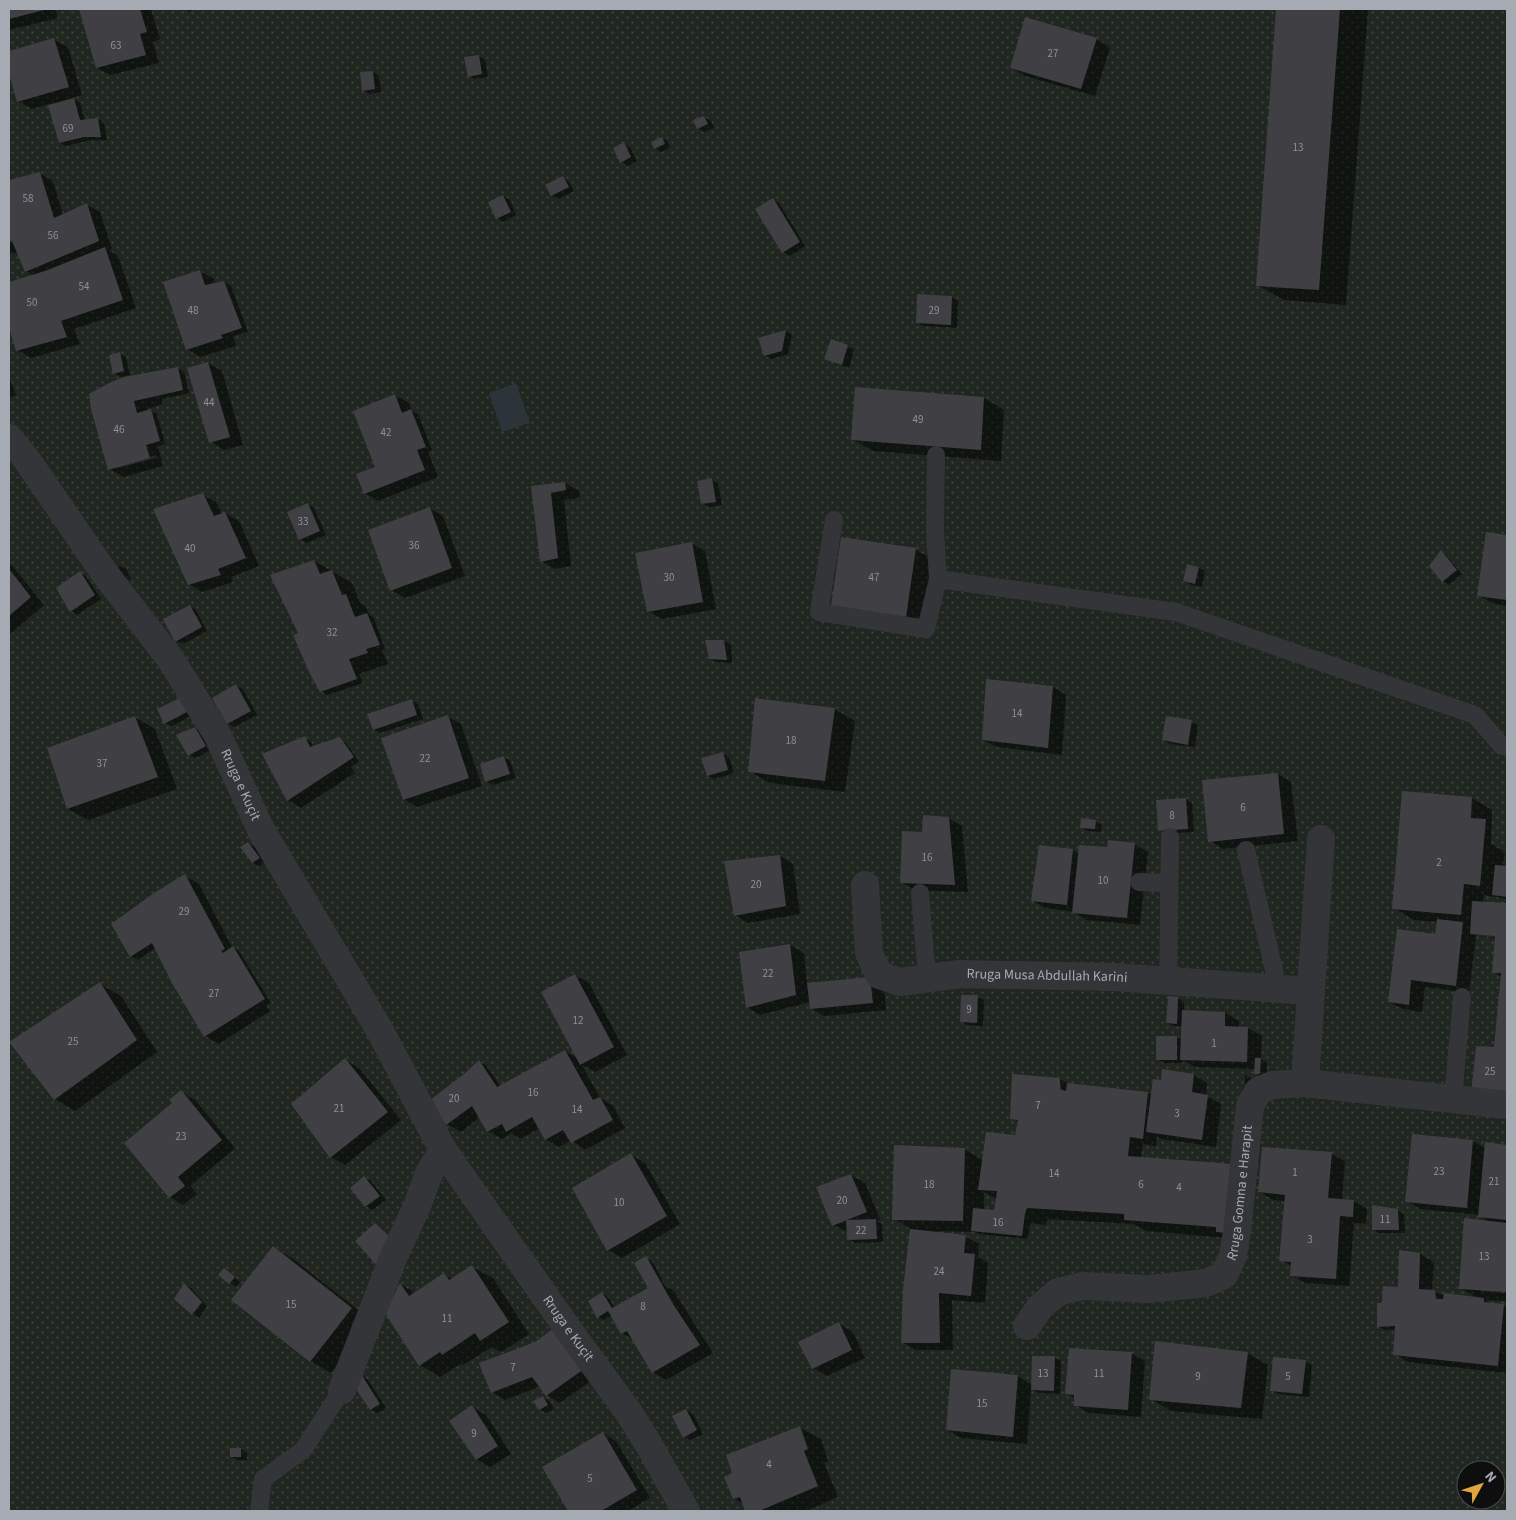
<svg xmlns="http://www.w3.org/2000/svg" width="1516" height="1520" viewBox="0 0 1516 1520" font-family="'Source Sans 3',sans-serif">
  <defs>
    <pattern id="grass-dots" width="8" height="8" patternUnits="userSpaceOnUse" patternTransform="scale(1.25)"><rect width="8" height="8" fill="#1f2720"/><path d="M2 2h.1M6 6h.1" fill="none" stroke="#3d443e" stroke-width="1.8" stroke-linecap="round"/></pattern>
  </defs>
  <rect width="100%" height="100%" fill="#131314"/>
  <path fill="url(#grass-dots)" fill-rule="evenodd" d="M9,9H1507V1511H9ZM1466,1470H1496V1500H1466Z"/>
  <path fill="#2c3339" d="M516,383L530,423L502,432L489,393Z"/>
  <path fill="#0007" fill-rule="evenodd" d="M9,9H55L58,18L9,30Z
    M81,9H151L160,39L153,42L159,63L110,75L97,68Z
    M185,9H193L190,12Z
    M1278,9H1368L1346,305L1284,300L1257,285Z
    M1096,39L1110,47L1095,96L1025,76L1012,68Z
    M54,40L68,47L82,95L71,98L80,103L85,121L98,119L104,123L107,140H91L66,146L60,143L49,104L32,109L18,101L9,69V52Z
    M479,56L485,60L488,77L475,79L469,76Z
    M373,72L379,76L381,92L370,94L363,90Z
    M704,117L711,121L714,128L704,132L698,128Z
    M662,138L668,142L670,148L661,152L655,148Z
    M624,144L630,147L637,161L628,166L621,162Z
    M39,173L53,181L63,215L87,205L100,212L112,249L109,250L118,256L136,308L74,329L80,344L31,358L17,350L9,323V283L35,276L26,271L18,252L13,254L9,252V203L10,202L9,182Z
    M563,178L569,182L574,191L558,199L551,195Z
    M503,196L510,200L516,215L503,222L497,218Z
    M773,200L779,203L805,246L790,256L783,252Z
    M200,271L214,279L215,284L224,282L231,286L248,332L233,336L236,346L200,357L187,349Z
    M952,297L958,301L957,328L924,326L917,323Z
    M786,331L792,335L788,354L772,359L765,356L759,339Z
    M831,341L854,349L849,368L826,359Z
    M120,354L126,357L130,375L121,377L114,373Z
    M208,363L222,371L243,445L224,450L211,442Z
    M178,368L184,372L189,393L162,399L163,404L147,409V412L151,410L157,414L165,444L158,446L163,466L123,477L110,469L93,409ZM156,455V458L119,468V466Z
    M9,377L16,395L9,398Z
    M395,395L409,403L412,411L418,414L432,450L428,452L438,477L378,501L365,493L377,467Z
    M984,398L1004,410L1001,461L873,451L852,439Z
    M712,480L718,483L722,505L709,507L702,503Z
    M565,483L579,491L580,498L564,500L571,566L555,569L541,561L533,487Z
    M203,495L216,502L222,514L225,513L239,521L259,566L231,577L233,582L202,592L189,584Z
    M308,504L314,508L326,535L307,543L300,539Z
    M429,508L443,516L465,576L405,598L391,590Z
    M1487,533L1507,536V606L1492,603L1478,595Z
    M843,538L916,550L937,561L927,628L853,617Z
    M691,543L705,551L716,609L662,619L648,611Z
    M1441,552L1447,556L1462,574L1449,585L1443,581Z
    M314,561L352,583L360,603L366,607L369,615L374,618L385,649L382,650L388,664L359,674L363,683L327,695L321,691L300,633Z
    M9,562L44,605L9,635Z
    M120,566L126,569L131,579L128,580L122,577L116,567Z
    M1199,568L1205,571L1202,587L1191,585L1185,581Z
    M80,573L86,576L101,599L77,615L71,611Z
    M190,606L196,610L207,631L183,644L176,641Z
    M724,641L731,645L732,663L717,662L710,659Z
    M236,686L243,689L257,715L234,727L227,723Z
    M1053,687L1066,695L1062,755L997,747L983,740Z
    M180,700L193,715L172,726L165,723Z
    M411,700L418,704L423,719L380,733L374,729Z
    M834,709L855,721L845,792L770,783L749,771Z
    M135,717L155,729L177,789L88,820L68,809Z
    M448,717L461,724L482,786L417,807L404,799Z
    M1192,722L1198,725L1195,747L1170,744L1164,740Z
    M195,728L202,732L212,749L196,758L189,755Z
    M305,738L311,742L314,748L340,739L346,743L359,761L351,767L355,773L301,808L288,800Z
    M722,753L729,757L734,773L715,779L708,776Z
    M504,757L510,761L516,778L493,785L486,781Z
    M1278,774L1291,782L1298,841L1223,849L1210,841Z
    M1472,798L1492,810L1491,844L1505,852L1503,867L1507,868V899L1484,895L1483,903L1507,905V1103L1495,1049L1502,977L1494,972L1496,939L1476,936L1469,993L1425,987L1422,1012L1403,1009L1389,1002L1436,935L1437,922L1414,920L1394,908ZM1476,934L1497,935V938L1476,936Z
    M1186,799L1192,803L1194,832L1166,834L1159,830Z
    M948,818L962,826L968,892L915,890L901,882L924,833Z
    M1096,822L1102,825L1101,832L1088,831L1081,827Z
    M249,844L255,847L266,862L259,866L253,863L242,848Z
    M1134,844L1148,852L1140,925L1087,920L1074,912L1046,908L1033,901L1040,846L1073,850L1079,854Z
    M780,856L793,864L800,914L748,923L735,915Z
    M185,876L199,884L232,947L239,951L271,1003L266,1005L270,1011L219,1044L205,1036L173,982L155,948L138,960L131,956Z
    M790,945L804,953L807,984L884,986L886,1010L824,1016L811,1008L810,1002L760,1015L747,1007Z
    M575,975L589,983L627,1055L595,1072L582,1065L600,1098L613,1106L625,1128L585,1150L571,1140L559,1147L545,1139L540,1128L520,1139L511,1133L502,1139L488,1131L480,1117L461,1132L447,1124L466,1074L479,1062L486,1065L500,1086L565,1051L578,1059Z
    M100,984L121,996L157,1052L75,1111L55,1099Z
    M977,997L984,1000L983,1026L968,1025L961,1022Z
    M1178,998L1184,1002V1011L1225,1013L1239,1021V1028H1248L1262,1036L1261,1059L1267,1063V1077H1262L1255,1073V1069L1195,1067L1183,1060V1063H1164L1157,1059L1177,1037L1182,1040L1183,1027L1174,1026L1167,1023Z
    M345,1060L359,1068L401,1120L345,1165L331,1157L293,1105Z
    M1194,1075L1207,1083L1206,1096L1221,1104L1216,1147L1161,1139L1157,1137L1156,1146L1143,1144L1141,1158L1231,1165L1227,1238L1146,1231L1133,1224L1048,1219L1045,1225L1030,1223L1028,1239L979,1234L975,1232L937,1231V1233L965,1236L979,1244L978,1257L988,1263L985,1303L952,1300L953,1350H916L902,1342L911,1229L894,1219L964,1149L984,1161L1016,1136L1019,1122L1012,1118L1060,1079L1069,1084L1147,1093L1152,1095L1162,1082ZM1058,1084H1061V1096ZM984,1192L997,1199L995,1212L984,1210Z
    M1245,1075L1256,1080L1245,1090Z
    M181,1092L195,1100L235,1148L190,1186L197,1194L183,1205L170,1197L174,1103Z
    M1473,1141L1486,1149V1144L1507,1146V1290L1480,1289V1291L1507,1293V1301L1485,1300L1492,1304L1503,1305L1507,1308V1373L1408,1362L1395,1354L1396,1329L1385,1330L1378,1326L1383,1304L1398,1288L1400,1252L1420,1254L1434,1262L1432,1291L1445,1296L1479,1299L1460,1288L1490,1222L1480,1216V1215L1420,1209L1407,1201Z
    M1332,1154L1345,1161L1342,1200L1354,1201L1367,1209L1366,1224L1354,1223L1349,1286L1305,1283L1291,1275L1292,1266L1281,1260L1286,1201L1273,1200L1260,1192Z
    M631,1155L645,1163L680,1224L622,1258L608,1250Z
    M851,1175L865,1183L880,1219L876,1221L882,1224L883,1242L855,1243L848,1239V1232L833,1225Z
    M365,1178L371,1181L386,1200L372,1210L366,1206L351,1188Z
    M1398,1210L1404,1214L1405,1233H1379L1373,1229Z
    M273,1247L293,1259L371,1320L331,1373L310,1361Z
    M646,1258L653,1262L665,1286L673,1290L713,1353L666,1380L653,1372L634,1340L622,1333L612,1316L604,1320L598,1317L602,1293L608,1297L615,1308L650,1288Z
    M472,1267L493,1278L529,1334L501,1352L492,1347L463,1365L460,1364L440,1377L420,1365L401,1285L416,1293L444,1275L453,1279Z
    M230,1274L240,1282L236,1287L220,1275Z
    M185,1285L191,1288L207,1306L199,1318L193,1314L176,1298Z
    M839,1324L853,1332L865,1358L827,1376L813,1368Z
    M535,1343L596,1377L560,1403L547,1395L541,1386L505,1400L492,1392Z
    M1131,1353L1145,1361L1141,1417L1089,1413L1075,1405V1398L1067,1394Z
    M1247,1353L1268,1365L1262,1419L1171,1411L1151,1399Z
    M1034,1357L1055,1358L1061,1361L1060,1394L1039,1393L1031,1389L1027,1444L961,1438L947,1430L1018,1376L1032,1385Z
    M1306,1362L1312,1365L1309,1397L1278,1394L1271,1390Z
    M362,1376L368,1380L386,1408L377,1413L371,1409Z
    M543,1397L549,1401L554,1409L546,1413L540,1409L535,1402Z
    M472,1407L486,1415L511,1454L490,1467L476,1459Z
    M686,1410L693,1414L703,1434L690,1440L684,1437Z
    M800,1428L821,1439L828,1461L824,1463L838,1497L806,1511H746L743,1504L734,1498Z
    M603,1433L616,1441L650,1498L628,1511H570L544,1467Z
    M241,1449L247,1453V1460H237L231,1456Z"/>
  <path fill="#404044" d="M9,9H48L9,19Z
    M79,9H140L147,32L140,34L146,55L96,68Z
    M1276,9H1340L1319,290L1256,286Z
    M1025,17L1097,38L1081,89L1010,68Z
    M54,38L69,87L17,102L9,74V51Z
    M479,55L482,74L468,77L464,57Z
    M373,71L375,89L362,91L360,72Z
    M74,98L80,120L98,118L101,137H84L59,143L48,105Z
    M704,116L708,124L697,129L693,120Z
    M662,137L665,144L654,149L651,142Z
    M624,142L631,157L620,163L613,148Z
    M40,172L54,218L87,203L99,241L25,272L12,241L9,242V180Z
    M563,176L569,187L551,196L545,185Z
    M503,195L511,212L496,219L488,202Z
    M773,198L800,242L782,253L755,209Z
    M105,247L123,300L61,321L67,337L16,351L9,328V282L45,271Z
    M200,270L205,285L224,281L242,328L221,335L223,338L186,350L163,282Z
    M917,294L952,296L951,325L916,323Z
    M786,330L782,351L764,356L758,338Z
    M831,339L848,345L842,365L824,359Z
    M120,352L124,371L113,374L109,355Z
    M208,362L230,437L209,443L187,368Z
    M178,367L183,390L134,401L137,413L151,409L160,441L146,445L150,458L108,470L91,409L89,394L109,383L124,377Z
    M855,387L984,397L981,450L851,440Z
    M395,394L402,413L411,409L426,447L417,450L425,470L364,494L356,474L375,467L353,411Z
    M712,478L716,502L701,504L697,481Z
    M565,482L566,490L551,493L558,558L540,562L531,486Z
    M203,493L214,516L225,512L246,558L218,569L221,575L188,585L153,509Z
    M308,503L320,531L299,540L287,512Z
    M430,507L452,568L390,591L368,530Z
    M1486,532L1507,535V600L1477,596Z
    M841,537L916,548L906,617L831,606Z
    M692,542L703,602L647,612L635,553Z
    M1441,550L1457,570L1442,582L1429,566Z
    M314,560L320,574L332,570L342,595L346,594L355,617L367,613L380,645L366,649L368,653L349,659L357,679L320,692L309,672L293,635L298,633L270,575Z
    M1187,564L1199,567L1195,584L1183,581Z
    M9,569L31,597L9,616Z
    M80,571L95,595L70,612L56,588Z
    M190,605L202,627L175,642L163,619Z
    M705,640H724L727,660L709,659Z
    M986,679L1053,686L1048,748L982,740Z
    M236,684L251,711L227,724L212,698Z
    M180,698L187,712L164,724L157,709Z
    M755,698L835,708L825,781L748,772Z
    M412,699L417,715L373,730L367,714Z
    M448,715L469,778L403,800L381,738Z
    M135,716L158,777L67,809L47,748Z
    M1166,716L1192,720L1188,745L1162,740Z
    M195,727L206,746L188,756L176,735Z
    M305,736L310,747L340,737L354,757L287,801L262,754Z
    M723,752L728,770L707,776L701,758Z
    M504,756L510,774L485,782L480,764Z
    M1278,773L1284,834L1208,842L1202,780Z
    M1402,791L1472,797L1471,818L1486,819L1480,886L1464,884L1461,915L1392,909Z
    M1186,798L1188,829L1158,831L1156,800Z
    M923,815L949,817L955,885L900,883L902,831L922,832Z
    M1081,818L1096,820L1095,829L1080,828Z
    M1108,840L1135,843L1127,918L1072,913L1079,845L1107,847Z
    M248,842L260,858L252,863L240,847Z
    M1039,845L1073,849L1067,905L1031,901Z
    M780,855L786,906L734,916L724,861Z
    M1495,865L1507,866V897L1492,895Z
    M185,874L225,949L221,951L223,953L233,946L265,999L204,1037L172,983L152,943L130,957L111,924L154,893Z
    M1472,901L1507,903V1097L1471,1094L1476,1046L1494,1047L1501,973H1492L1495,936L1470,934Z
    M1437,919L1463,922L1456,986L1411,980L1409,1005L1388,1002L1397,929L1435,934Z
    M790,944L796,995L746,1008L739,952Z
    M575,974L614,1047L580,1065L541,992Z
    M870,977L873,1003L810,1009L807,983Z
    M100,982L137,1040L54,1100L9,1042Z
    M961,995H978L977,1023L960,1022Z
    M1168,996L1178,997L1177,1024L1166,1023Z
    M1182,1010L1225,1012V1026L1248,1027L1247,1062L1180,1060Z
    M1156,1036H1177V1060H1156Z
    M565,1050L593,1100L600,1097L613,1120L571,1143L563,1130L545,1140L532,1117L506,1132L502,1124L487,1132L472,1106L446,1125L430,1100L464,1074L479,1060L497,1087Z
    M345,1058L388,1112L330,1158L291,1104Z
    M1255,1058H1261L1260,1074H1254Z
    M1162,1069L1194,1074L1192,1092L1208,1095L1202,1140L1146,1132L1153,1079L1161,1080Z
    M1012,1074L1060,1078V1089L1066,1091L1067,1083L1148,1092L1143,1139L1130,1137L1128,1156L1232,1164L1227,1233L1216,1232V1227L1124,1220V1214L1027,1208L1025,1214L1022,1236L971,1231L973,1208L994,1210L997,1191L978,1190L986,1132L1015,1135L1018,1120L1010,1119Z
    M181,1090L222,1140L178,1177L185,1186L169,1198L124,1143L172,1103L169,1100Z
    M1412,1134L1473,1140L1467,1208L1405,1202Z
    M1485,1142L1507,1145V1220L1478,1217Z
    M894,1145L965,1148L963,1221L892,1220Z
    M1262,1147L1332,1152L1328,1198L1354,1200L1353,1217L1340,1216L1336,1279L1290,1276L1291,1262L1279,1261L1285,1195L1258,1192Z
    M631,1153L667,1216L607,1251L572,1188Z
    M851,1174L867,1212L832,1226L816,1187Z
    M364,1176L380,1196L365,1207L350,1188Z
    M1372,1205L1398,1209L1399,1230H1372Z
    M1464,1218L1507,1223V1292L1459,1289Z
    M876,1219L877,1239L847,1240L846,1220Z
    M375,1223L391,1238L378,1267L355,1241Z
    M910,1229L966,1235L964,1253L975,1254L971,1296L939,1293L940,1343H901L903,1289Z
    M273,1246L352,1308L310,1362L231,1300Z
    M1399,1250L1420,1253L1419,1289L1435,1290L1436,1299H1443L1444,1293L1484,1298V1302L1504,1304L1498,1366L1393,1355L1395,1326L1377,1327V1303H1382L1383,1286L1398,1287Z
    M646,1256L673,1304L700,1345L652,1373L627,1331L621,1334L608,1311L597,1318L588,1301L602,1292L612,1308L648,1288L634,1263Z
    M472,1265L509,1322L480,1341L475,1333L442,1355L440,1352L419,1366L385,1313L400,1283L409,1296L444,1273L449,1280Z
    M224,1268L235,1277L229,1284L218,1275Z
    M184,1283L202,1302L192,1315L174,1299Z
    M839,1322L852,1350L812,1369L798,1342Z
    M554,1328L584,1369L546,1396L532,1377L491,1393L479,1363L535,1342Z
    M1155,1341L1248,1352L1241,1408L1149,1400Z
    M1069,1348L1132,1352L1128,1410L1074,1406V1395L1065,1394Z
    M1032,1356H1055L1054,1391L1031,1390Z
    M1273,1357L1306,1360L1302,1394L1270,1391Z
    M951,1369L1018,1375L1013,1437L946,1430Z
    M361,1374L380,1404L370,1410L356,1389Z
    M543,1396L548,1405L539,1410L533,1401Z
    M472,1405L498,1446L476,1460L449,1421Z
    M686,1409L697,1430L683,1438L672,1416Z
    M800,1426L808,1449L804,1451L818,1486L759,1511H745L740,1497L733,1499L724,1477L732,1473L726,1455Z
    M603,1432L637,1490L601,1511H568L542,1467Z
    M230,1448H241V1457H230Z"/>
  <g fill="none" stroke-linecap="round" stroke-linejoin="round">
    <path stroke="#343539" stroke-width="18" d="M834,520L819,612L926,629L938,579L935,529L936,455
      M938,579L1176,612L1475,715L1502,746L1507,747
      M1246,850L1274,970L1275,988
      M1139,882L1169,883
      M920,893L925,955L928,978
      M1168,981L1170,837
      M1453,1099L1462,997
      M259,1511L263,1479L303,1450L342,1390"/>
    <g stroke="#343539" stroke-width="28">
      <path id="s1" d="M9,438L27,460L103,571L171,660L218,736L261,830L379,1029L443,1150L568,1329L629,1413L649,1445L686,1511"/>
      <path id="s2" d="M865,885L869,953L879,975L900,982L960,974L1114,977L1310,991"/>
      <path d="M1305,1083L1321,839"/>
      <path id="s3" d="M1027,1326L1040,1307L1058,1292L1082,1286L1149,1289L1206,1283L1224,1275L1233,1256L1237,1232L1250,1106L1258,1091L1272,1085L1305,1083L1507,1105"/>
      <path d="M342,1390L394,1256L417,1206L429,1173L443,1150"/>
    </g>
  </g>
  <g text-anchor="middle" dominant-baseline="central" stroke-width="4.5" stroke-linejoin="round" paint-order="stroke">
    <g font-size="11" fill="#8c9097">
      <text x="116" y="45">63</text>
      <text x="1053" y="53">27</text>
      <text x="68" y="128">69</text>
      <text x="1298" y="147">13</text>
      <text x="28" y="198">58</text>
      <text x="53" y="235">56</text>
      <text x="84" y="286">54</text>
      <text x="32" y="302">50</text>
      <text x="193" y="310">48</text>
      <text x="934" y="310">29</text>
      <text x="209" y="402">44</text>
      <text x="918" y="419">49</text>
      <text x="119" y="429">46</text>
      <text x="386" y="432">42</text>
      <text x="303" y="521">33</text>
      <text x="414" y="545">36</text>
      <text x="190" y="548">40</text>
      <text x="669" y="577">30</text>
      <text x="874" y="577">47</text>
      <text x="332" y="632">32</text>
      <text x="1017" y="713">14</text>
      <text x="791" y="740">18</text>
      <text x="425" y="758">22</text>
      <text x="102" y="763">37</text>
      <text x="1243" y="807">6</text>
      <text x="1172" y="815">8</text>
      <text x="927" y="857">16</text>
      <text x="1439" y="862">2</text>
      <text x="1103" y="880">10</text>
      <text x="756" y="884">20</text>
      <text x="184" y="911">29</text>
      <text x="768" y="973">22</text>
      <text x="214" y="993">27</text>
      <text x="969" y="1009">9</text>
      <text x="578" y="1020">12</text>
      <text x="73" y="1041">25</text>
      <text x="1214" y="1043">1</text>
      <text x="1490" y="1071">25</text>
      <text x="533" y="1092">16</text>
      <text x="454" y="1098">20</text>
      <text x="1038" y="1105">7</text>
      <text x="339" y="1108">21</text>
      <text x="577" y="1109">14</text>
      <text x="1177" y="1113">3</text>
      <text x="181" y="1136">23</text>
      <text x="1439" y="1171">23</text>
      <text x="1295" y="1172">1</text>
      <text x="1054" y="1173">14</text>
      <text x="1494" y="1181">21</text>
      <text x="929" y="1184">18</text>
      <text x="1141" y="1184">6</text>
      <text x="1179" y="1187">4</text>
      <text x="842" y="1200">20</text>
      <text x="619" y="1202">10</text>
      <text x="1385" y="1219">11</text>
      <text x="998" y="1222">16</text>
      <text x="861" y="1230">22</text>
      <text x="1310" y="1239">3</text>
      <text x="1484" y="1256">13</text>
      <text x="939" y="1271">24</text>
      <text x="291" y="1304">15</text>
      <text x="643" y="1306">8</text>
      <text x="447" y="1318">11</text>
      <text x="513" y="1367">7</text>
      <text x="1043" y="1373">13</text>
      <text x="1099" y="1373">11</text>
      <text x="1198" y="1376">9</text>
      <text x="1288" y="1376">5</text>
      <text x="982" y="1403">15</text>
      <text x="474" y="1433">9</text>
      <text x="769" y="1464">4</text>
      <text x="590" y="1478">5</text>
    </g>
    <g font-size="14" fill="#a6aab3" stroke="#0e0e0f">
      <text stroke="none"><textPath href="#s1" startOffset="418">Rruga e Kuçit</textPath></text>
      <text stroke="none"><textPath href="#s2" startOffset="262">Rruga Musa Abdullah Karini</textPath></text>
      <text stroke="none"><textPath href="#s3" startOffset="300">Rruga Gomna e Harapit</textPath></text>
      <text stroke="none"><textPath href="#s1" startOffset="1054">Rruga e Kuçit</textPath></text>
    </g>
  </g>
  <rect width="1516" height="1520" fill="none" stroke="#a6aab3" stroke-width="20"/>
  <g transform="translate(1481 1485) rotate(50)"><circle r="24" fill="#0e0e0f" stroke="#4b4c51"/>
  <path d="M0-4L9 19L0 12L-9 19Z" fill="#e1a63e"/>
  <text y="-8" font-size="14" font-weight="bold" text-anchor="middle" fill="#a6aab3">N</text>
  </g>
</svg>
